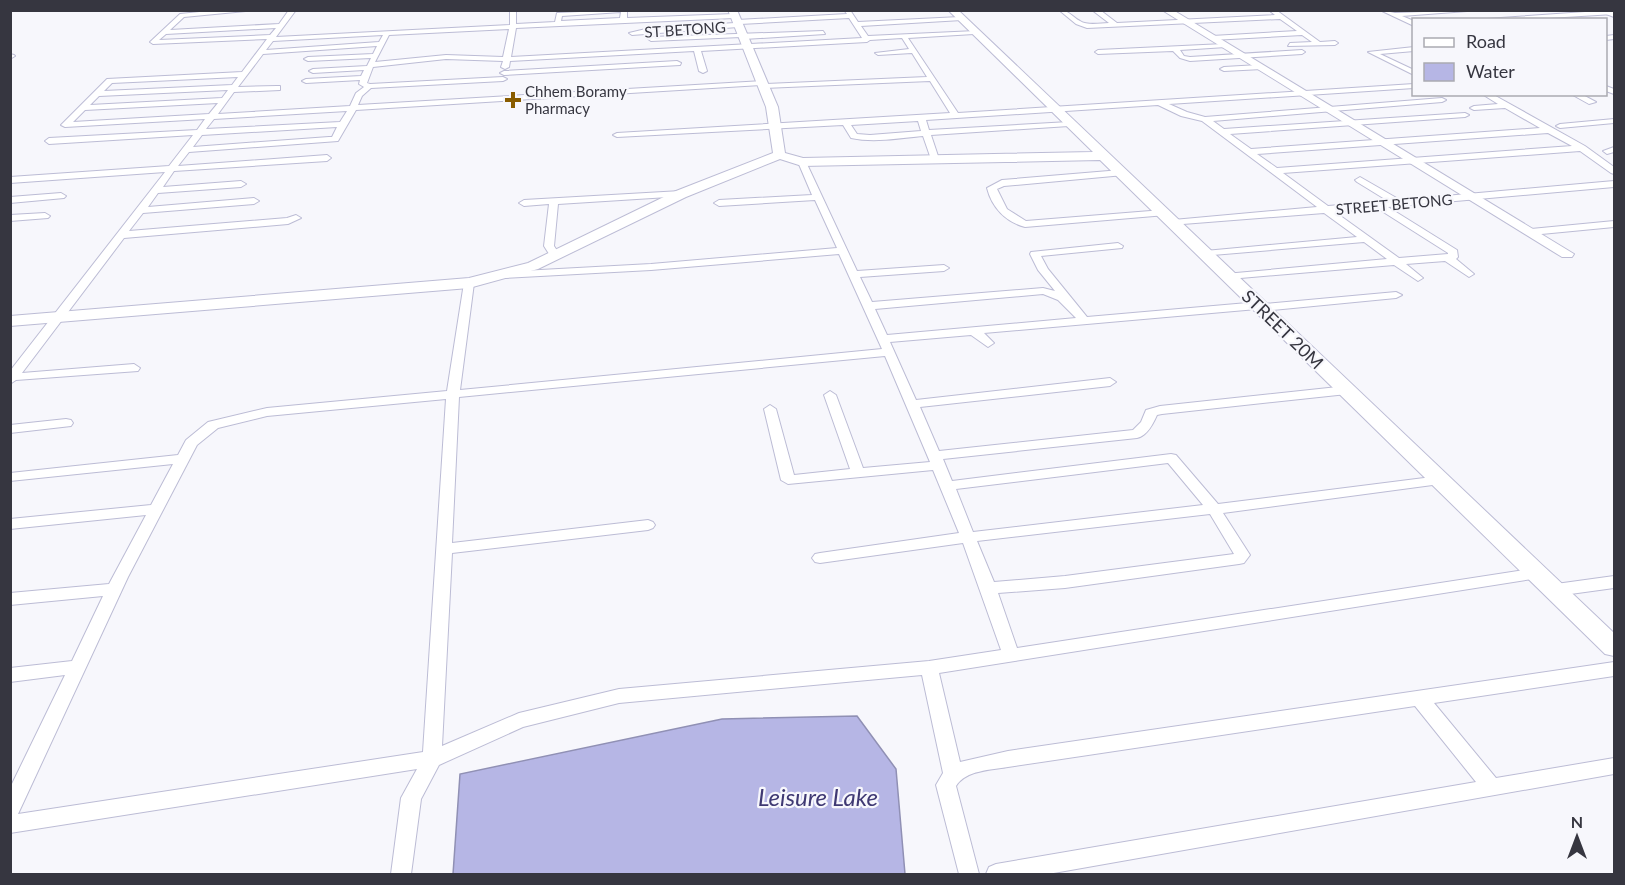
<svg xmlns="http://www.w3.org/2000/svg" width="1625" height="885" viewBox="0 0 1625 885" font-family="Lato,sans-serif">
  <rect width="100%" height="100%" fill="#f7f7fc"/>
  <path fill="#b6b6e5" stroke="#9090b4" stroke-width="1.5" d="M857,716L896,769L905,874H453L460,774L722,719Z"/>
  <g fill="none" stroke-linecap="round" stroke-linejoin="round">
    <g stroke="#bcbcd5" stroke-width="2">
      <path id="street" d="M219,10H256L184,17L170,30L279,24L289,10H296L276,37L510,25V10H516V24L555,22L557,13L627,10V18L734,14L737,16L734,18L516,28L511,57L862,38L849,18L740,24L738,27L632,35L629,33L650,28L735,23L737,20L847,14L844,10H850L858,22L960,17L962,20L861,26L868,36L976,31L974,34L908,38L958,113L1414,84V88L1169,104L1187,112L1205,117L1442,98L1446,100L1442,102L1213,121L1224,129L1465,113L1469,115L1465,117L1230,134L1251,149L1540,128L1505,108L1474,110L1470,108L1474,106L1498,104L1482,94H1492L1585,146L1614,167V174L1611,173L1580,151L1283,173L1328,206L1388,201L1357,182L1355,180L1360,177L1400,200L1614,181V187L1388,207L1457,250L1458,257L1456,259L1474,274L1469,277L1445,261L1406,264L1423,278L1418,281L1394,265L1229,279L1224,276L1225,274L1387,259L1364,242L1201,256V252L1205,251L1357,237L1324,213L1170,225L1168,223L1173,220L1317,207L1202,121L1181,116L1158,105L926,120L929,130L1069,122L1073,124L1069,126L931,135L939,159L935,162L931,159L923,136C899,138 875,143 851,138L843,125L617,137L613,135L617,133L950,113L930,81L764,88L761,85L356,110L338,141L189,152L178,166L327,155L331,158L327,161L174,171L163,187L241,181L246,184L241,187L158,193L148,207L254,198L259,201L254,204L143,213L129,231L287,218L296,215L301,218L288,224L124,238L22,373L134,364L140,368L138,371L16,380L10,384V371L165,172L10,183V177L169,166L193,135L49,144L45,141L49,138L197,130L205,119L65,127L61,125L107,79L242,72L267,39L153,44L150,42L180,14ZM621,12L620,18L561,21L562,16ZM276,28L270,35L159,40L166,34ZM509,29L503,57L446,55L375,62L389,35ZM383,35L379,42L266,50L273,41ZM902,38L909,49L875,53L878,55L912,53L927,77L766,84L763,81L358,105L362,96L371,88L503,81L507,79L503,77L370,84L367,83L373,67L446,59L503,61L501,67L505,69L509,67L510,61L694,51L699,71L703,73L707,71L701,51L867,42L870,40ZM377,46L373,54L308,57L304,59L308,61L371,58L367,66L313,69L309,71L313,73L364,70L361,76L306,79L302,81L306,83L360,80L359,84L364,87L356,93L350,106L218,114L234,92L280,90V86H277L238,87L263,54ZM238,77L232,85L104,91L112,83ZM228,90L222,98L90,105L99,96ZM218,103L209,114L73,122L85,110ZM347,111L340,122L206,129L214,119ZM918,121L921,131L870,135L857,134L851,125ZM337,127L332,137H329L193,147L202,135ZM1548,133L1572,146L1277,168L1257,154ZM1377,208L1448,253V254L1399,258L1335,212Z
        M1059,10C1069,10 1072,17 1080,21C1088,26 1100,23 1109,23L1092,10H1100L1117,23L1275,15L1270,11L1276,10L1320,42L1335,41L1338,43L1335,45L1288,46L1290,43L1312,42L1302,35L1212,40L1209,38L1212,36L1297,31L1280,19L1087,28L1076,24Z
        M1380,10L1395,13L1480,10L1402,16L1414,21V26Z
        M1614,10V14L1517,20H1472Z
        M823,31L825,34L744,39L741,37L651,41L648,39L651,37Z
        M1614,35V39L1606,40V36Z
        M1224,44L1226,47L1180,50L1184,56L1190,57L1302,50L1305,52L1302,54L1190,61L1180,58L1173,51L1098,54L1095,52L1098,50Z
        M1414,47V51L1380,54L1414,70V75L1368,52Z
        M10,54L14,55L15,56L10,59Z
        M677,61L681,63L680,65L504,75L500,73L504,71Z
        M1259,65L1263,67L1262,69L1224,71L1220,69L1224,67Z
        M1606,86L1614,89V94L1606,91Z
        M1571,94H1581L1596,102L1589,104Z
        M1614,119V123L1560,128L1556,126L1560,124Z
        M1614,147V152L1607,154L1603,151Z
        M802,159L806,162L857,271L944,265L949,268L944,271L860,277L872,302L1043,288L1055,291L1038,270L1030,254L1031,252L1118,243L1123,246L1122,248L1041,256L1048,269L1087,317L1259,302L1264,304L1396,292L1402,295L1396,298L1262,311L1257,309L984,333L994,343L988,347L971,335L890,342L916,400L1110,378L1116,382L1110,386L920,407L939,451L1133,430L1141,422L1146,410L1160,406L1347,386L1353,390L1347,394L1162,414L1157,415C1153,424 1147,436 1137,438L943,459L952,481L1171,454L1176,455L1218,504L1440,476L1447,480L1440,484L1223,513L1250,555L1244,563L1239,564L1065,588L998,593L1017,648L1538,568L1544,569L1546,573L1544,577L1538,578L939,673L960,762L1008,751L1614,662V676L1434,703L1496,778L1614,758V774L1048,874H986L989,867L996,864L1476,782L1415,706L1008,767C991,770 966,770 956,786L979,874H959L936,785L943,773L922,675L619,703L523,727L439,765L421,799L411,874H391L401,798L417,769L10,833V788L65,675L10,682V668L72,661L103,596L10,605V593L109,584L146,515L10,529V519L151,505L173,464L10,481V473L178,455L186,440L208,422L267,408L447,391L464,283L469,280L474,283L460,390L882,349L839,254L651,270L505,278L500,275L505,272L651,264L837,248L815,200L719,206L714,203L719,200L812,195L798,162ZM1043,294L1058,300L1076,318L887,335L875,309ZM885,356L930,462L863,468L836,395L830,391L824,395L850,469L794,475L776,409L770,405L764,409L781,480L788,484L933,470L959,533L820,553L815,554L812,558L815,562L820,563L963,543L1001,650L929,661L619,689L519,713L442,746L452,553L648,530L653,528L655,525L653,522L648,520L452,543L459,397ZM446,399L423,752L18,814L128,577L197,445L218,428L267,416ZM1168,463L1203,505L973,532L956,489ZM1210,514L1234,554L1065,576L994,582L977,541Z
        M1121,170L1124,171V175L1004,186L997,189L1007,209L1026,221L1163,210L1166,211V215L1025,227C1006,222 992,208 987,188L1002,180Z
        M681,191L684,192V196L558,204L554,246L560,255L555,258L551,257L544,246L549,204L524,206L519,203L524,200Z
        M61,193L66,196L64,198L10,203V197Z
        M45,213L50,216L48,218L10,221V215Z
        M1614,221V227L1531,235L1526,232L1531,229Z
        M66,419L71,420L73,423L71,426L10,433V425Z
        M1614,576V588L1556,596L1550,594L1548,590L1550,586L1556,584Z"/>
    </g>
    <g stroke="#bcbcd5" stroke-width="2">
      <path id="secondary" d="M728,10H737L778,107L785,153L803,158L1093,152L948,10H958L1614,633V656L1605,654L1100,160L802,166L780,159L686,197L538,269L469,288L10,326V316L469,278L528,263L676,191L773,153L766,107Z
        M1162,10H1173L1574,254L1572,257H1562Z
        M1600,10L1614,11V17L1601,12Z"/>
    </g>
    <use href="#street" fill="#fff" fill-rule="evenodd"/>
    <use href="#secondary" fill="#fff" fill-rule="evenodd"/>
  </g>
  <path fill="#895c00" stroke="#f7f7fc" stroke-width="2" d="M510 91h6v6h6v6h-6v6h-6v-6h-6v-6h6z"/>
  <g text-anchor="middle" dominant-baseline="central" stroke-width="4.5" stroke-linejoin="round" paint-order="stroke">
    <g font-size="15" fill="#363640" stroke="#f7f7fc">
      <text transform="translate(685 29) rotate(-4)">ST BETONG</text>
      <text transform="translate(1394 204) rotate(-5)">STREET BETONG</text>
    </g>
    <g font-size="15" fill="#363640" stroke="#f7f7fc" text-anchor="start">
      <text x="525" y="91">Chhem Boramy<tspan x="525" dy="17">Pharmacy</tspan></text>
    </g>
    <g font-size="18" fill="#363640" stroke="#f7f7fc">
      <text transform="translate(1283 329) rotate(44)">STREET 20M</text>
    </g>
    <g font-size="24" font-style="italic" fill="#3f3973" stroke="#f7f7fc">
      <text x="818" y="796">Leisure Lake</text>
    </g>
  </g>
  <rect width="1625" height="885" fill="none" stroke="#363640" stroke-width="24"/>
  <rect x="1412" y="18" width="195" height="78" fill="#f7f7fc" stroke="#aaaab1" stroke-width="1.5"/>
  <rect x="1424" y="38" width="30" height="9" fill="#ffffff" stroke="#aaaab1" stroke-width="1.5"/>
  <text x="1466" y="48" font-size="18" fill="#363640">Road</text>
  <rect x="1424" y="63" width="30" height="18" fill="#b6b6e5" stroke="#aaaab1" stroke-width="1.5"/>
  <text x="1466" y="78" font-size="18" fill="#363640">Water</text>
  <g transform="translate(1577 837)" stroke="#f7f7fc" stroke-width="4.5" paint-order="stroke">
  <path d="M0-4.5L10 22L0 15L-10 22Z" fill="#363640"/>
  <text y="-9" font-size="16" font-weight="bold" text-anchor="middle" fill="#363640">N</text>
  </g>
</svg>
